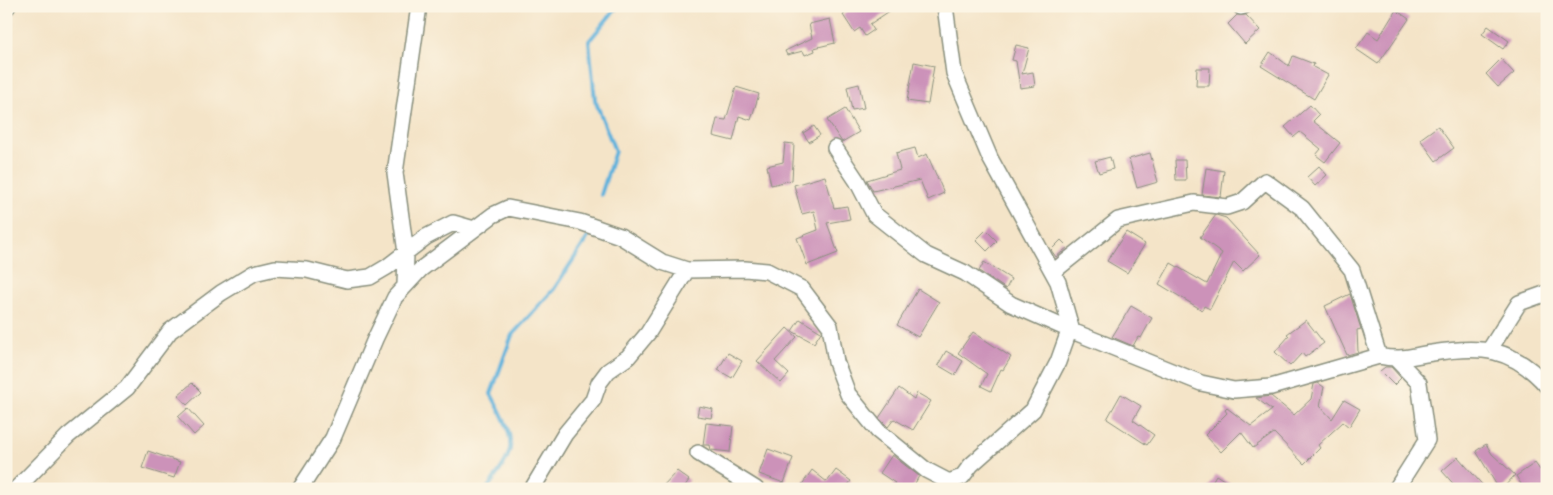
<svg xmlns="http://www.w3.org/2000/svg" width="1553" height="495" viewBox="0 0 1553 495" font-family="'Libre Caslon Text',serif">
  <rect width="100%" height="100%" fill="#fcf5e5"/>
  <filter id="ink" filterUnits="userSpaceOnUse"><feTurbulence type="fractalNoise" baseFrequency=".02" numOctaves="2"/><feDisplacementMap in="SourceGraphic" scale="10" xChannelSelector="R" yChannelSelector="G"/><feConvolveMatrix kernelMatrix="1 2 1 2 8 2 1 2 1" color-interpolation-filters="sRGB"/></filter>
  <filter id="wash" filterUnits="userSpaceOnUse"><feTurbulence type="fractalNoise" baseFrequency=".0096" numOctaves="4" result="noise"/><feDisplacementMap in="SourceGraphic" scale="20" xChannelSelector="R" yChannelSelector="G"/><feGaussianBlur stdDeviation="1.12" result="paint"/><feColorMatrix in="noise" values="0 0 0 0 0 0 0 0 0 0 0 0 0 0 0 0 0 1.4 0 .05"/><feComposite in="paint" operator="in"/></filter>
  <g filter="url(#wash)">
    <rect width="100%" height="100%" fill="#f4e4c8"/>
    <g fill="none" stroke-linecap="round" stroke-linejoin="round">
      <path stroke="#60b2dc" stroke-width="4" d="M601,195L615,151L595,100L589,41L618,6
        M487,489C494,478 508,462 510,448C512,430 499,409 491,394L512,335L554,289L592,231"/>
    </g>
    <g id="blocks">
      <path fill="#cc92b9" d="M855,6H897L870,24L874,30L865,36L860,28L854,32L843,15Z
        M1396,10L1409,19L1378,64L1356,49L1368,32L1378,39Z
        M1237,15H1246L1260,30L1245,44L1228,24Z
        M830,19L835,43L814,48L815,51L805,55L803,51L787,55L785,51L812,38L809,24Z
        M1488,26L1509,41L1503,49L1482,34Z
        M1016,45L1029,48L1022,74L1033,72L1035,86L1020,88L1016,61L1012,60Z
        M1270,52L1289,66L1293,56L1314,64L1313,67L1328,75L1314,99L1261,66Z
        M1501,59L1514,73L1498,87L1486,74Z
        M914,62L934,66L928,104L907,101Z
        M1197,68H1210L1209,86H1196Z
        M859,84L864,108L852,110L847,87Z
        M736,87L759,94L751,120L739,116L733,141L713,136L717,119L726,120Z
        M1310,105L1319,115L1313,121L1340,143L1325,162L1316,155L1321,149L1300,132L1294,137L1285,127Z
        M845,109L859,132L842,142L827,120Z
        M814,126L820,135L809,142L803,133Z
        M1438,126L1454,148L1436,161L1420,139Z
        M785,143L794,144L792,180L771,185L767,166L783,162Z
        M915,148L918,158L927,154L944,193L928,200L920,180L873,191L867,180L900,170L896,153Z
        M1150,153L1158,182L1137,188L1129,159Z
        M1110,157L1113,169L1099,173L1095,161Z
        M1175,160H1185L1186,180H1176Z
        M1319,166L1327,175L1315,186L1307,177Z
        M1206,168L1224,171L1221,197L1202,195Z
        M825,176L834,208L847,206L850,219L827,223L838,253L807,265L797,238L818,230L814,211L802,214L794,185Z
        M1216,215L1226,218L1260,255L1243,271L1234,262L1210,309L1204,306L1202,310L1159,284L1171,263L1207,284L1222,253L1200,237Z
        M986,230L997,241L987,251L976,240Z
        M1126,232L1145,244L1127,273L1107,261Z
        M1061,240L1068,247L1056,257L1051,250Z
        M984,262L1011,279L1006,289L979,271Z
        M918,289L939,302L918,337L897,325Z
        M1350,294L1361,329L1357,330L1358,352L1347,355L1325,306Z
        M1131,306L1152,318L1141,338L1138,337L1133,346L1112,337Z
        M800,319L821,332L814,343L792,331Z
        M1306,320L1324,343L1305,357L1302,353L1290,366L1275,352L1289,336L1287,334Z
        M787,328L797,337L775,361L789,374L781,383L757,361Z
        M973,332L1011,357L1003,370L1001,369L991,391L981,386L987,374L958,353Z
        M946,351L963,361L955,375L938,365Z
        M728,353L742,361L732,378L718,370Z
        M1385,367H1391L1401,378L1394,385L1380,371Z
        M192,383L201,392L187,405L178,395Z
        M1318,383L1324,387L1320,406L1332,419L1344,400L1360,409L1349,427L1343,422L1318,445L1320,448L1304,464L1274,433L1253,448L1241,432L1221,452L1205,435L1227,413L1225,410L1227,408L1251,426L1272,410L1256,398L1271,396L1294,415L1311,399L1314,384Z
        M899,388L914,399L917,393L931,401L913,430L894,419L888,427L879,418Z
        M1121,394L1141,406L1133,420L1154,435L1147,445L1107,419Z
        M699,406L713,409L711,418L697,416Z
        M188,408L204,426L194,435L178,417Z
        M706,423L733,426L730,452L711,450L710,445H703Z
        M1486,444L1492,454L1515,475L1502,489H1499L1476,451Z
        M768,449L793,458L784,483L759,474Z
        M148,451L180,462L174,478L142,468Z
        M892,455L919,476L912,489H891L895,483L880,473Z
        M1458,457L1486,489H1458L1442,471Z
        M1535,463L1540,470L1547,466V489H1524L1516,476Z
        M812,470L827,482L836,470L851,481L845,489H799Z
        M677,471L689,480L683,489H660Z
        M1216,475L1238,489H1208Z"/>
    </g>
  </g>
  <g filter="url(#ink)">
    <use href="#blocks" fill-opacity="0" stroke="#8a907e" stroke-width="1"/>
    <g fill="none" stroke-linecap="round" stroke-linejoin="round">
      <g stroke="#8a907e" stroke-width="18">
        <path id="street" d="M945,6L954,73L990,158L1058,282L1072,331
          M1241,7L1244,6
          M6,8L8,6
          M835,148L857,181L874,214L926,255L965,273L1011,304L1072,331
          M1053,272L1118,220L1194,203L1227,207L1242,202L1265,181L1302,208L1352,270L1379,356
          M405,286L406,253L395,173L419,6
          M1490,349L1519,303L1547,293
          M698,453L756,489
          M16,489L68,436L127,388L170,331L221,293L254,273L275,268L307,270L347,280L370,277L387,267L426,237L453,223L474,229
          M300,489L333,438L375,339L395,297L421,269L493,215L508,208L580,222L620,236L662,262L687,270L745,269L767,271L802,289L830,326L836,362L848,394L878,431L926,470L949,482L962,477L971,465L1033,410L1058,362L1068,334L1072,331L1201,383L1234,390L1271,387L1379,356C1401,361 1410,356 1432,353C1480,345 1513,347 1547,386
          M532,489L565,434L593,400L599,383L608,371L628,357L648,333L687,270
          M1396,489L1427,440L1419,383L1397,360"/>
      </g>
      <use href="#street" stroke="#fff" stroke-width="15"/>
    </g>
  </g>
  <rect width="1553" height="495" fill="none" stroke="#fcf5e5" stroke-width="25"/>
</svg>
